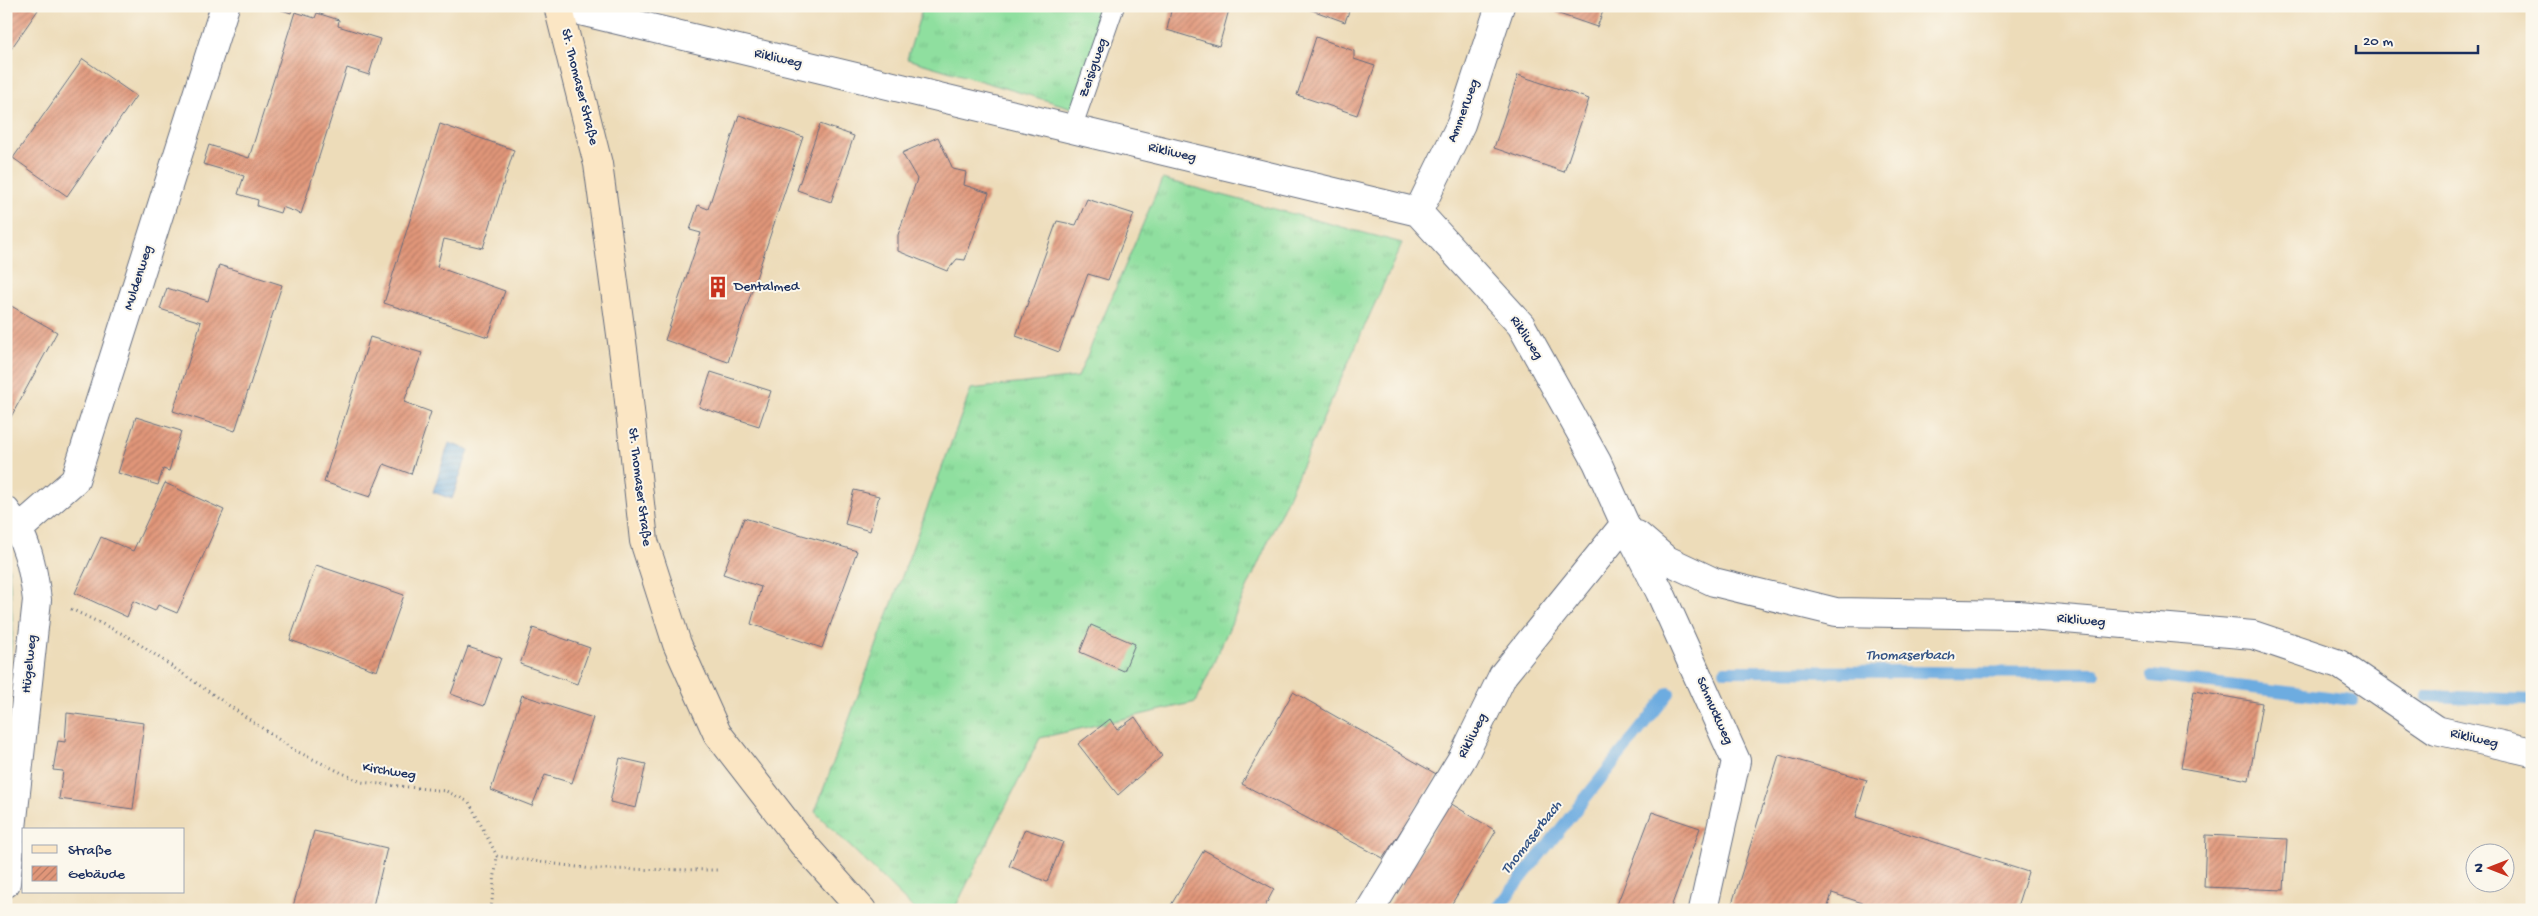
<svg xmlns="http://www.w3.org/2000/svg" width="2538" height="916" viewBox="0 0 2538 916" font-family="'Gochi Hand',sans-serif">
  <defs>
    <pattern id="grass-tufts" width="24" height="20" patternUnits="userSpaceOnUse" patternTransform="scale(1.25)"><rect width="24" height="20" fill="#8fdf9f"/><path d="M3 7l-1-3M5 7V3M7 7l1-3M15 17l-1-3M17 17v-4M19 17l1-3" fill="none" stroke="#7bc08b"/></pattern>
    <pattern id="water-rules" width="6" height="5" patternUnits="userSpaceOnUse" patternTransform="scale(1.25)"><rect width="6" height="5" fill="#6dace0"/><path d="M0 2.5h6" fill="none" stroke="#598cb9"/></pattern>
    <pattern id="building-hatch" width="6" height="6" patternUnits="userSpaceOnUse" patternTransform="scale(1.25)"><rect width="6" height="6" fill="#e19679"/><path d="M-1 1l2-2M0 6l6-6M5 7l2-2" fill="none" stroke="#b67b66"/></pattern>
  </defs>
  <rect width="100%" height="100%" fill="#fbf7ec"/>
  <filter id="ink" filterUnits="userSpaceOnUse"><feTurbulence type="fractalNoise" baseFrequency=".02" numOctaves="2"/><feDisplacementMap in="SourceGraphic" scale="10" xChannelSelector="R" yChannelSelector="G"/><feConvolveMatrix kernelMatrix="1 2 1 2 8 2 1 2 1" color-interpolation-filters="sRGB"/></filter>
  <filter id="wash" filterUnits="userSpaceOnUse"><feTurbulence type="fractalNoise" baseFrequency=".0096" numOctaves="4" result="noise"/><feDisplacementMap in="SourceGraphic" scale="20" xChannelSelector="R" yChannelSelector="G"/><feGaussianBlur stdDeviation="1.12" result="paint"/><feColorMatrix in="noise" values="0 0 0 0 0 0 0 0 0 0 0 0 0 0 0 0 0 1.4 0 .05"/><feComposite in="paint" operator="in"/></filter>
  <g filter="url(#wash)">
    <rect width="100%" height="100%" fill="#eddcb9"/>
    <path fill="url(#grass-tufts)" stroke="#55877e" d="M923,6H1108L1079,110L907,59Z
      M1162,179L1402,243L1196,702L1040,738L954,910H915L815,812L971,389L1078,377Z
      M6,561L9,569L13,629L6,696Z"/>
    <path fill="url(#water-rules)" stroke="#446e9f" d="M449,443L469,450L452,499L433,492Z"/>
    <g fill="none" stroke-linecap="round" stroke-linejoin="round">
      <path stroke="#6dace0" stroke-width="12" d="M1725,671L2094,673
        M2152,676L2353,700
        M2427,696L2532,700
        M1496,910L1669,693"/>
    </g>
    <g id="blocks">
      <path fill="url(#building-hatch)" d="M6,6H33L38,10L6,56Z
        M270,6H293L291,13Z
        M1172,6H1230L1219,46L1167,30Z
        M1310,6H1351L1345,22L1309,9Z
        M1559,6H1605L1597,27L1556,13Z
        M295,12L315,18L317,13L339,20L338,26L380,39L369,75L347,68L301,214L282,207L280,213L257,206L258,200L238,194L244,176L203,164L209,145L249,158Z
        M1316,37L1354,51V59L1375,66L1357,115L1297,95Z
        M83,59L136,96L67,196L13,158Z
        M1518,75L1589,99L1564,172L1494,148Z
        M739,115L803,137L728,362L665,340L701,233L690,230L698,205L708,209Z
        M440,124L514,150L483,248L444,239L437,267L505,291L488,337L384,303Z
        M820,124L854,136L831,202L797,190Z
        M938,137L953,169L966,172L964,185L989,193L965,260L957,259L947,271L898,251V235L917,179L902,153Z
        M1087,199L1134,214L1108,280L1088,274L1059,352L1016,336L1057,221L1076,225Z
        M219,265L282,285L235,431L173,411L201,322L160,309L167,288L208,301Z
        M6,303L57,332L6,426Z
        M370,337L422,353L404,402L431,412L411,474L384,464L370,497L324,482Z
        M711,372L771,391L759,426L699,407Z
        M136,417L181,431L169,471L163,469L158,485L118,473Z
        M165,483L224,510L177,613L158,605L155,611L133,601L127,617L75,593L101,537L133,551Z
        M854,490L879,496L870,531L845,524Z
        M744,518L857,551L822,648L751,624L761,587L723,574Z
        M316,565L404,595L377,671L290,640Z
        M1091,625L1135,644L1124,671L1080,652Z
        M533,628L590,648L577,684L520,664Z
        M468,647L501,658L484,706L451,694Z
        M2194,691L2262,703L2249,780L2181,768Z
        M1293,692L1438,775L1383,858L1242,784Z
        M522,695L593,718L572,783L545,775L532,806L491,790Z
        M67,713L144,723L133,809L59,799L63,771L53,770L58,741L65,742Z
        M1135,717L1162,756L1118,795L1078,744L1110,719L1117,730Z
        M1779,755L1867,780L1856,817L2028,872L2016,910H1884L1832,893L1827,910H1730Z
        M620,758L646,764L636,808L610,802Z
        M1450,803L1496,831L1448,910H1386Z
        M1652,812L1700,828L1670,910H1615Z
        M1025,829L1063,842L1047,882L1009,866Z
        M314,831L387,848L372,910H292Z
        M2206,835L2287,839L2284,890L2204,887Z
        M1204,850L1274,889L1263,910H1168Z"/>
    </g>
  </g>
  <g filter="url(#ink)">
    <use href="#blocks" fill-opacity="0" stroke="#646c7e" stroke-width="1"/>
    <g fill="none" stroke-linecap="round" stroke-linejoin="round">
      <g stroke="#646c7e" stroke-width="20">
        <path id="service" d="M1072,129L1115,6"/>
      </g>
      <g stroke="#646c7e" stroke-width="30">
        <path id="minor" d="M559,6L1418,212L1521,325L1597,462L1625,524L1660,592L1736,761L1703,910
          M1418,212L1461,124L1500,6
          M6,511C27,538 33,567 37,600L6,883
          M20,528L75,480L225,6
          M1637,535L1665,559L1714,582L1836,612L2018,615L2253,635L2339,664L2436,730L2532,752
          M1370,910L1463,757L1503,675L1625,524"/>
      </g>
      <g stroke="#646c7e" stroke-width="30">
        <path id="secondary" d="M558,6L598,164L625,364L644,541L677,644L717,733L803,844L862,910"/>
      </g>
      <path stroke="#646c7e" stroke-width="3" stroke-dasharray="1 4" stroke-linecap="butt" d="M71,609L129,637L294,750L361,782L446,791L469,802L497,856L592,869L720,870
        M491,910L497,856"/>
      <use href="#service" stroke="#fff" stroke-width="18"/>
      <use href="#minor" stroke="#fff" stroke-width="28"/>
      <use href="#secondary" stroke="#fbe6c4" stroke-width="28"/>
    </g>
  </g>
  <defs>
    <g id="building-bare" transform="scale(1.725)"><path d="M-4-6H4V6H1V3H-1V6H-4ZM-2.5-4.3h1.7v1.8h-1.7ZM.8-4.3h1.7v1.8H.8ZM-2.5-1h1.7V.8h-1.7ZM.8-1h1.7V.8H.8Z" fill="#c8321e" stroke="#fbf7ec" stroke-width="2.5" paint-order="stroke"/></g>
  </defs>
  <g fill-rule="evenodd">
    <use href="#building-bare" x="718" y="287"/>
  </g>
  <g text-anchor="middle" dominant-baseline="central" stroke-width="4" stroke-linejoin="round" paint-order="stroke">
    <g font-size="14" fill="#1b2f5e" stroke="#fbf7ec">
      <text transform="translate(778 59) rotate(13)">Rikliweg</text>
      <text transform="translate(1094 68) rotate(-71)">Zeisigweg</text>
      <text transform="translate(579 87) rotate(76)">St. Thomaser Straße</text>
      <text transform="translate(1464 111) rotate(-69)">Ammerweg</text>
      <text transform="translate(1172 153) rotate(13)">Rikliweg</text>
      <text transform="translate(139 278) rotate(-72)">Muldenweg</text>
      <text transform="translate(1526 338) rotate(57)">Rikliweg</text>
      <text transform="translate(639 487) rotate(83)">St. Thomaser Straße</text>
      <text transform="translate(2081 621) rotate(5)">Rikliweg</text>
      <text transform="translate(30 664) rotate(-84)">Hügelweg</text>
      <text transform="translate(1714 711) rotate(66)">Schmuckweg</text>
      <text transform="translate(1473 736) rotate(-63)">Rikliweg</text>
      <text transform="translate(2474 739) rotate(13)">Rikliweg</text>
      <text transform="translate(389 772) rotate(9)">Kirchweg</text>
    </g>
    <g font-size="14" fill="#1b2f5e" stroke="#fbf7ec" text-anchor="start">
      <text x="734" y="287">Dentalmed</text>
    </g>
    <g font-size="15" font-style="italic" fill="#345485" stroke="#fbf7ec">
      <text x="1910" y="656">Thomaserbach</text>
      <text transform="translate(1532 838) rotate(-52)">Thomaserbach</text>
    </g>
  </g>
  <rect width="2538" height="916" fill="none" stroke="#fbf7ec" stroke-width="25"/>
  <rect x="22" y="828" width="162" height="65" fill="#fbf7ec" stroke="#a1a7b3"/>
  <rect x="32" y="845" width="25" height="8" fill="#fbe6c4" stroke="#a1a7b3"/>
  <text x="68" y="854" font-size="15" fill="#1b2f5e">Straße</text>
  <rect x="32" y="866" width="25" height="15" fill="url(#building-hatch)" stroke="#a1a7b3"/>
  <text x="68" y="878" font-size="15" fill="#1b2f5e">Gebäude</text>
  <g transform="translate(2490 868) rotate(270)"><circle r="24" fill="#fbf7ec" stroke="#a1a7b3"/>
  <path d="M0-4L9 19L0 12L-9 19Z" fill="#c8321e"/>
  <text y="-8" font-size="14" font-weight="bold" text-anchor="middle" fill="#1b2f5e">N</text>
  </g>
  <path d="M2356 45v8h122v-8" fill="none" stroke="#1b2f5e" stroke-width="2.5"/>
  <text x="2363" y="45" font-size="15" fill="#1b2f5e" stroke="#fbf7ec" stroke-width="4" paint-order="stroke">20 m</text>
</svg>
